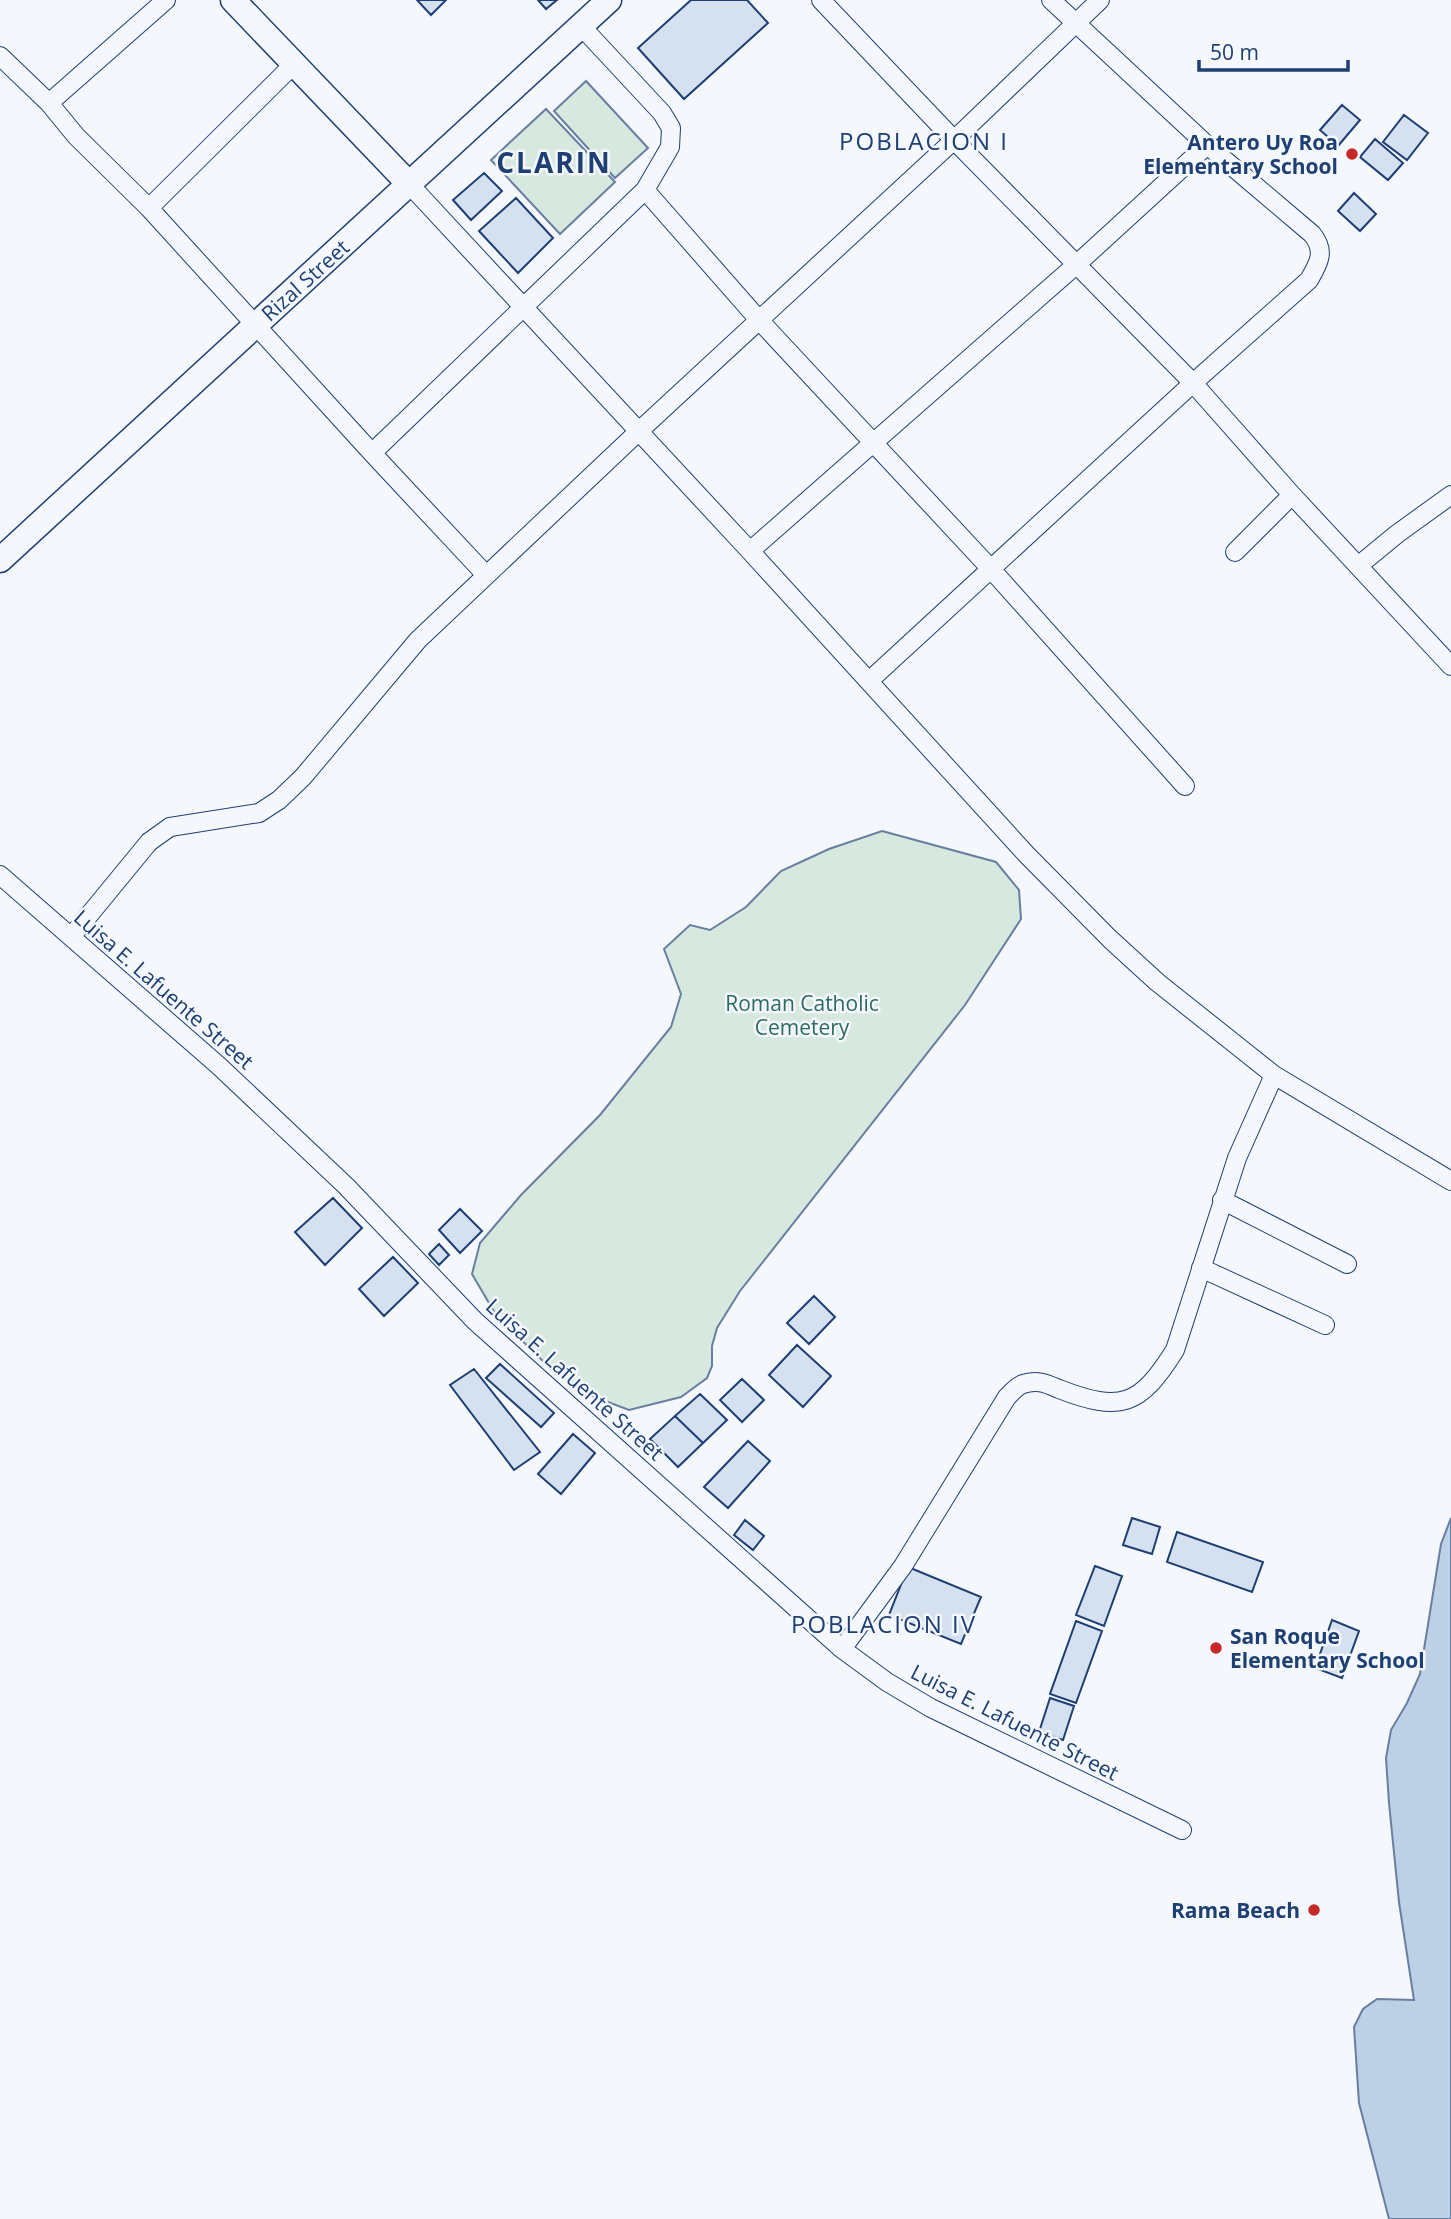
<svg xmlns="http://www.w3.org/2000/svg" width="1451" height="2219" viewBox="0 0 1451 2219" font-family="'Open Sans',sans-serif">
  <rect width="100%" height="100%" fill="#f4f7fb"/>
  <path fill="#d7e8df" stroke="#687fa3" stroke-width="2" d="M586,81L648,148L615,178L554,111Z
    M546,109L615,182L560,234L491,160Z
    M882,831L996,862L1019,890L1021,919L965,1005L740,1291L717,1328L712,1346V1366L707,1378L681,1397L629,1410L592,1396L550,1368L496,1315L472,1274L480,1243L521,1195L600,1115L671,1027L681,994L664,949L690,925L710,930L746,907L781,871L829,849Z"/>
  <path fill="#bed0e5" stroke="#687fa3" stroke-width="2" d="M1451,1518V2219H1389L1359,2103L1354,2027L1363,2009L1377,1999L1414,2000L1399,1902L1389,1803L1386,1758L1391,1730L1407,1703L1420,1674L1441,1544Z"/>
  <path fill="#d5e0f0" stroke="#1d3f73" stroke-width="2" d="M417,0H446L431,15Z
    M538,0H557L546,9Z
    M691,0H747L768,23L684,99L638,48Z
    M1342,105L1360,120L1338,146L1320,130Z
    M1404,115L1428,133L1407,160L1383,142Z
    M1375,139L1403,163L1388,180L1360,157Z
    M484,173L502,191L471,220L453,200Z
    M1354,193L1376,214L1360,231L1338,211Z
    M516,198L553,238L518,273L479,231Z
    M333,1198L362,1228L325,1265L295,1232Z
    M460,1209L482,1231L460,1253L439,1230Z
    M439,1244L449,1255L439,1265L429,1254Z
    M393,1257L418,1283L384,1316L359,1289Z
    M814,1296L835,1317L809,1344L787,1323Z
    M797,1345L831,1376L803,1407L769,1375Z
    M500,1364L554,1413L541,1427L486,1378Z
    M474,1369L540,1452L514,1470L450,1385Z
    M742,1379L764,1400L742,1422L720,1400Z
    M700,1394L727,1420L703,1443L675,1416Z
    M675,1416L703,1443L678,1467L650,1439Z
    M573,1434L595,1453L561,1494L538,1474Z
    M748,1441L770,1461L728,1508L704,1487Z
    M1132,1518L1160,1527L1152,1554L1123,1545Z
    M745,1520L764,1536L753,1550L734,1535Z
    M1177,1532L1263,1562L1252,1592L1167,1562Z
    M1095,1566L1122,1576L1104,1626L1076,1615Z
    M908,1567L981,1597L961,1644L889,1615Z
    M1332,1620L1359,1631L1342,1678L1315,1668Z
    M1076,1621L1102,1631L1076,1703L1050,1694Z
    M1050,1698L1074,1706L1063,1740L1039,1732Z"/>
  <g fill="none" stroke-linecap="round" stroke-linejoin="round">
    <g stroke="#1d3f73" stroke-width="20">
      <path id="street" d="M821,0L954,140L1193,383L1292,495L1451,666
        M0,56L49,103L76,136L149,208L372,453L486,575
        M49,103L166,0
        M410,185L750,551L1026,854L1110,939L1157,982L1274,1075L1451,1181
        M645,190L759,320L990,568L1185,786
        M149,208L294,64
        M372,453L645,190L670,147L671,128L662,113L581,26
        M750,551L1077,264L1207,145
        M1235,552L1292,495
        M1358,566L1397,534L1451,495
        M869,681L1193,383L1309,280C1319,263 1326,251 1312,234L1207,145L1051,0
        M0,875L219,1066L346,1186L475,1321L842,1649L887,1682L931,1708L1182,1830
        M71,937L149,842L170,827L259,813L279,800L303,777L418,640L638,432L954,140L1100,0
        M1222,1200L1347,1264
        M1201,1268L1325,1325
        M842,1649L903,1566L1007,1397C1011,1393 1017,1386 1023,1384C1037,1379 1047,1384 1059,1389C1121,1413 1140,1406 1175,1350L1237,1158L1274,1075"/>
    </g>
    <g stroke="#1d3f73" stroke-width="27">
      <path id="secondary" d="M233,0L410,185
        M0,560L609,0"/>
    </g>
    <use href="#street" stroke="#f4f7fb" stroke-width="18"/>
    <use href="#secondary" stroke="#f4f7fb" stroke-width="24"/>
  </g>
  <g fill="#c62828" stroke="#f4f7fb" stroke-width="2.5">
    <circle cx="1352" cy="154" r="7"/>
    <circle cx="1216" cy="1648" r="7"/>
    <circle cx="1314" cy="1910" r="7"/>
  </g>
  <g text-anchor="middle" dominant-baseline="central" stroke-width="5" stroke-linejoin="round" paint-order="stroke">
    <g font-size="21" font-weight="bold" fill="#1d3f73" stroke="#f4f7fb" text-anchor="end">
      <text x="1338" y="142">Antero Uy Roa<tspan x="1338" dy="24">Elementary School</tspan></text>
      <text x="1230" y="1636" text-anchor="start">San Roque<tspan x="1230" dy="24">Elementary School</tspan></text>
      <text x="1300" y="1910">Rama Beach</text>
    </g>
    <g font-size="21" fill="#1d3f73" stroke="#f4f7fb">
      <text transform="translate(305 280) rotate(-42)">Rizal Street</text>
      <text transform="translate(164 989) rotate(41)">Luisa E. Lafuente Street</text>
      <text transform="translate(575 1379) rotate(42)">Luisa E. Lafuente Street</text>
      <text transform="translate(1015 1722) rotate(27)">Luisa E. Lafuente Street</text>
    </g>
    <g font-size="21" fill="#2c6c60" stroke="#f4f7fb">
      <text x="802" y="1003">Roman Catholic<tspan x="802" dy="24">Cemetery</tspan></text>
    </g>
    <g font-size="24" letter-spacing="2" fill="#1d3f73" stroke="#f4f7fb">
      <text x="924" y="140">POBLACION I</text>
      <text x="884" y="1623">POBLACION IV</text>
    </g>
    <g font-size="28" font-weight="bold" letter-spacing="2" fill="#1d3f73" stroke="#f4f7fb">
      <text x="554" y="162">CLARIN</text>
    </g>
  </g>
  <path d="M1199 60v10h149v-10" fill="none" stroke="#1d3f73" stroke-width="3.5"/>
  <text x="1210" y="60" font-size="21" fill="#1d3f73" stroke="#f4f7fb" stroke-width="5" paint-order="stroke">50 m</text>
</svg>
